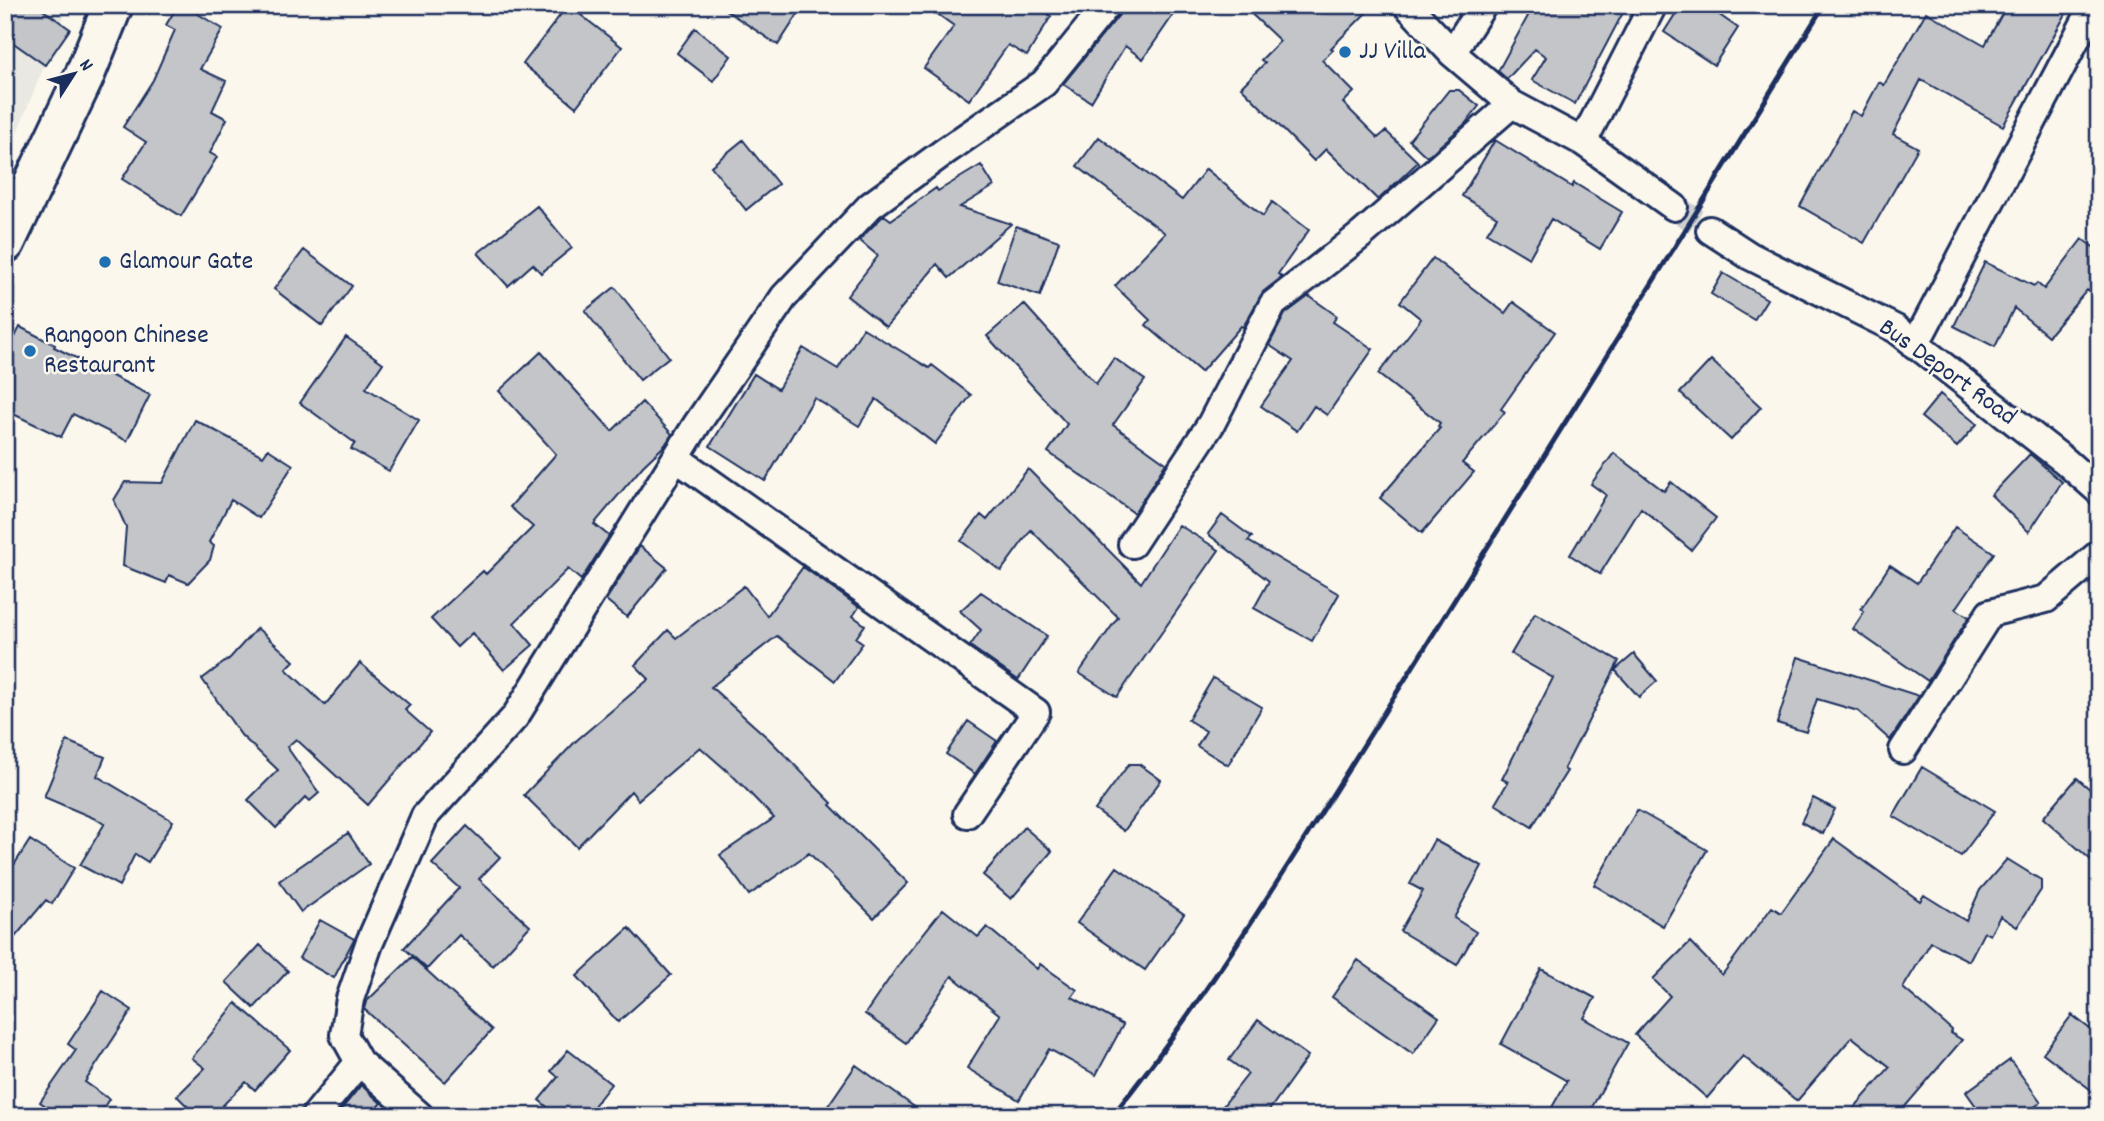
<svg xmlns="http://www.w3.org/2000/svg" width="2104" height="1121" viewBox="0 0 2104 1121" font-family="Dekko,sans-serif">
  <rect width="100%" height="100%" fill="#fbf7ec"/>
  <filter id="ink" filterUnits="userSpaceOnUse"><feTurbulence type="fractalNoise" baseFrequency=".0143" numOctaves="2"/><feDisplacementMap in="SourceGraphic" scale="14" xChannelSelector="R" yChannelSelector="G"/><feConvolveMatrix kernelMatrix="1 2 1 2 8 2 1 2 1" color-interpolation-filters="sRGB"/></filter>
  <g filter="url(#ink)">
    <path fill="#eae8e2" d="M5,5H69L5,162Z"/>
    <path fill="#c3c5c9" stroke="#1b2f5e" stroke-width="2" d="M5,5H36L70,29L45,65L5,37Z
      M178,5H183L223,29L200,69L226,81L212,111L227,119L210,153L217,157L181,216L122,179L146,142L123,127L153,80L175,30L166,25Z
      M568,5L622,47L576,107L523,64Z
      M718,5H804L778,45Z
      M925,5H1033L1051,16L1027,56L1008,45L969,100L924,68L954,26Z
      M1122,5H1180L1143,59L1125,46L1091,102L1063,84L1119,15Z
      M1242,5H1374L1331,48L1333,50L1322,60L1354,92L1343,103L1378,138L1386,131L1418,162L1378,200L1326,149L1314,161L1241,87L1265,63L1261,60L1280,41Z
      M1534,5H1627L1575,104L1532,80L1546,57L1535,49L1507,79L1498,71Z
      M1681,5H1705L1738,28L1714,65L1664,32Z
      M2007,5H2071L2003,126L1921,80L1893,134L1918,148L1864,243L1800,206L1852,111L1861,116L1879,82L1884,85L1926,12L1985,45Z
      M695,28L731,56L713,81L677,53Z
      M1449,90H1459L1479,106L1465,124L1427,157L1409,140Z
      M1099,137L1182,200L1206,169L1263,216L1272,202L1309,230L1278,274L1282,277L1263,292L1243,327L1241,326L1201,372L1146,325L1150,320L1115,286L1165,233L1077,166Z
      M743,140L778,184L746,210L711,166Z
      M1495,140L1572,187L1574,183L1622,212L1600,249L1551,219L1529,258L1487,233L1497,217L1462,196Z
      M981,165L994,186L960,207L1011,224L949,278L937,264L886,327L847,296L878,256L859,240L884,215L891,220L936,188L938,191Z
      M537,206L572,248L541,273L533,264L508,286L478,253Z
      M1016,226L1059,241L1040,296L997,281Z
      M2082,239L2099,251V299L2087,290L2048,336L2014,308L1995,347L1954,326L1985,262L2034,286L2037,283L2044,289Z
      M304,250L352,286L322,326L274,289Z
      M1433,258L1505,313L1513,302L1555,332L1501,409L1505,412L1462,463L1474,472L1422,533L1380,498L1440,428L1438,426L1440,423L1378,374L1421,319L1400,302Z
      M1723,273L1767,299L1754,320L1711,294Z
      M615,287L669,357L640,380L585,311Z
      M1309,296L1337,316L1333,322L1373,349L1327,415L1314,406L1297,431L1261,406L1293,361L1269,345L1285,314Z
      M1024,304L1096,384L1114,358L1145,380L1113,425L1166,463L1134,513L1048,452L1067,424L987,336Z
      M20,327L55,345L54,347L150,395L127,441L73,414L61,437L5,410V357Z
      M863,328L929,368L932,365L971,395L935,444L876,399L859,426L814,398L765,481L710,446L754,374L778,389L803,348L838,369Z
      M346,337L383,363L366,388L419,420L389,471L351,449L355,443L300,403Z
      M541,352L612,431L642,402L672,434L665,445L643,466L594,524L609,536L581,580L568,569L514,623L533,645L504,670L472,633L457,647L431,619L483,571L486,574L533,527L510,507L556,454L499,391Z
      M1711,360L1761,407L1731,440L1680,393Z
      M1940,394L1977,424L1957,447L1921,417Z
      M195,420L263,456L268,449L293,465L259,518L231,500L209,542L214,546L210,560L188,583L169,575L166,583L123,566L126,527L114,500L125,482L162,483Z
      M1614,453L1664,491L1671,482L1716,518L1691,550L1641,508L1600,574L1570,555L1606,495L1591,484Z
      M2030,454L2062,482L2029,532L1991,495Z
      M1028,469L1141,583L1179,525L1219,550L1117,697L1079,673L1118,617L1031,530L1001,571L961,541L981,515L987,520Z
      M1222,515L1252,537L1248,541L1339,594L1312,641L1254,608L1269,581L1208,534Z
      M1955,527L1994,553L1956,609L1969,617L1928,681L1853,629L1864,612L1861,609L1890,565L1917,583Z
      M640,546L667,568L627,617L606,600Z
      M803,567L859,607L853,616L865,625L856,638L863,643L835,681L777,636L711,687L769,739L832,803L830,805L908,883L874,918L809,853L749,895L720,855L774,818L734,777L700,747L638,800L631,791L577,847L524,795L577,740L649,679L635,665L668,630L676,638L744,586L767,616Z
      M981,592L1047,636L1018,680L970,646L981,630L960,611Z
      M1535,613L1619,661L1564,769L1567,771L1532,827L1495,804L1508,782L1502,779L1553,678L1511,654Z
      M257,628L294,661L286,669L325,705L360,663L410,705L405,710L430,732L368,805L296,739L287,747L319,793L310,801L306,797L276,828L248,800L278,770L241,735L202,679L230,658Z
      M1634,654L1657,681L1639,697L1615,670Z
      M1798,657L1919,696L1890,740L1858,711L1817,699L1806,732L1777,723Z
      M1213,678L1262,707L1228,765L1197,746L1206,731L1188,720Z
      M968,721L997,741L975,774L946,754Z
      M67,741L105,757L97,776L173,821L148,862L135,854L119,886L80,865L105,823L44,797Z
      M1129,764H1139L1161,780L1124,831L1095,810Z
      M1922,767L1995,811L1961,856L1893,816Z
      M2077,778L2099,797V867L2043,818Z
      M1813,798L1835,809L1823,834L1801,822Z
      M1637,810L1707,850L1663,926L1594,885Z
      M467,826L500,857L479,879L530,926L493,966L459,935L427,969L404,948L459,888L432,864Z
      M1024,827L1052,851L1011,899L983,875Z
      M348,833L369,864L301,912L279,881Z
      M1834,839L1920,901L1924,895L1966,921L1980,890L2007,859L2041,880V890L2017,927L2000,916L1990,935L1984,932L1969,961L1931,942L1903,988L1952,1030L1951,1033L1962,1040L1897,1116H1847L1890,1067L1852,1037L1797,1101L1743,1056L1707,1098L1635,1035L1670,996L1653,979L1690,942L1722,975L1772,907L1781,913Z
      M30,840L74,868L52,904L46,900L5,949V879Z
      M1434,840L1482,866L1454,918L1476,932L1457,965L1400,931L1423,891L1410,884Z
      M1117,867L1184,914L1145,970L1077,923Z
      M943,909L978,937L987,927L1037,969L1040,964L1077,990L1072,997L1123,1025L1096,1075L1049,1049L1019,1100L967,1068L1000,1015L952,976L906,1043L865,1014L900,963Z
      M320,920L354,939L334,978L299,958Z
      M629,928L671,975L618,1022L577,976Z
      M260,945L288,971L254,1008L226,982Z
      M412,957L492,1030L445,1082L364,1009L366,1002Z
      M1358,960L1439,1017L1413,1054L1332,997Z
      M1541,969L1595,998L1584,1018L1628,1043L1587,1116H1547L1567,1081L1501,1044Z
      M103,991L132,1010L85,1082L109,1099L98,1116H60L40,1102L76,1050L68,1044Z
      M236,1003L290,1050L255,1090L246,1082L212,1116H197L177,1096L205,1068L192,1058Z
      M2072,1015L2099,1036V1096L2043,1053Z
      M1258,1020L1308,1056L1265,1116H1215L1248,1074L1229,1060Z
      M568,1050L611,1084L586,1116H558L539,1100L558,1077L551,1071Z
      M2010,1060L2041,1102L2023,1116H1983L1966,1092Z
      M856,1065L927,1116H821Z
      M361,1085L381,1103L370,1116H336Z"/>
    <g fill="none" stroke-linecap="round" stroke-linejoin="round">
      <path stroke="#cecfd0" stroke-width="26" stroke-dasharray="26 13" stroke-linecap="butt" d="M1674,207L1710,230"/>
      <g stroke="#1b2f5e" stroke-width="32">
        <path id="minor" d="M1407,5L1452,53L1512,104L1583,142L1674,207
          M1452,53L1483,5
          M1583,142L1653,5
          M1710,230L1750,256L1896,329L2065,461L2099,491
          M1915,345L2094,5
          M676,458L1036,712L967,814
          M1132,544L1211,424L1273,304L1361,235L1512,104
          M1903,750L1990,613L2046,599L2099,554
          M315,1116L359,1062
          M420,1116L359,1062L344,1035L350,999L369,944L425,816L515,717L697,424L784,297L870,206L944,152L1044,83L1107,5"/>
      </g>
      <g stroke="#1b2f5e" stroke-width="44">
        <path id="trunk" d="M5,243L84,77L113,5"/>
      </g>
      <use href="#minor" stroke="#fbf7ec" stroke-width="26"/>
      <use href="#trunk" stroke="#fbf7ec" stroke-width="38"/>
      <path stroke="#1b2f5e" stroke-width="5" d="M1112,1116C1222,979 1310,829 1404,681C1545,457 1685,231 1824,5"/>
    </g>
  </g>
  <g fill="#1f6fb2" stroke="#fbf7ec" stroke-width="2.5">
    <circle cx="1345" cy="52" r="7"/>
    <circle cx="105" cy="262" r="7"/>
    <circle cx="30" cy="351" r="7"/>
  </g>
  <g text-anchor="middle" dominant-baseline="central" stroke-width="5" stroke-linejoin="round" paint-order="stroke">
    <g font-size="26" fill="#1b2f5e" stroke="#fbf7ec" text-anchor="start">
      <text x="1359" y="52">JJ Villa</text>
      <text x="119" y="262">Glamour Gate</text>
      <text x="44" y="336">Rangoon Chinese<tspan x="44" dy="30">Restaurant</tspan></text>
    </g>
    <g font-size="26" fill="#1b2f5e" stroke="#fbf7ec">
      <text transform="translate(1947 373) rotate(36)">Bus Deport Road</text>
    </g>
  </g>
  <rect width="2104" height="1121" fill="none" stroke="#fbf7ec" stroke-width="28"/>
  <rect x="14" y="14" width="2076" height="1093" fill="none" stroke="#1b2f5e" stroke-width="2.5" filter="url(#ink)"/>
  <g transform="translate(74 74) rotate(54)" stroke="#fbf7ec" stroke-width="5" paint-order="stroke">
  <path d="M0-5L12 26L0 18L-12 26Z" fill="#1b2f5e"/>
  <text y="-10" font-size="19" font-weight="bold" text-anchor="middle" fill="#1b2f5e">N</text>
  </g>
</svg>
